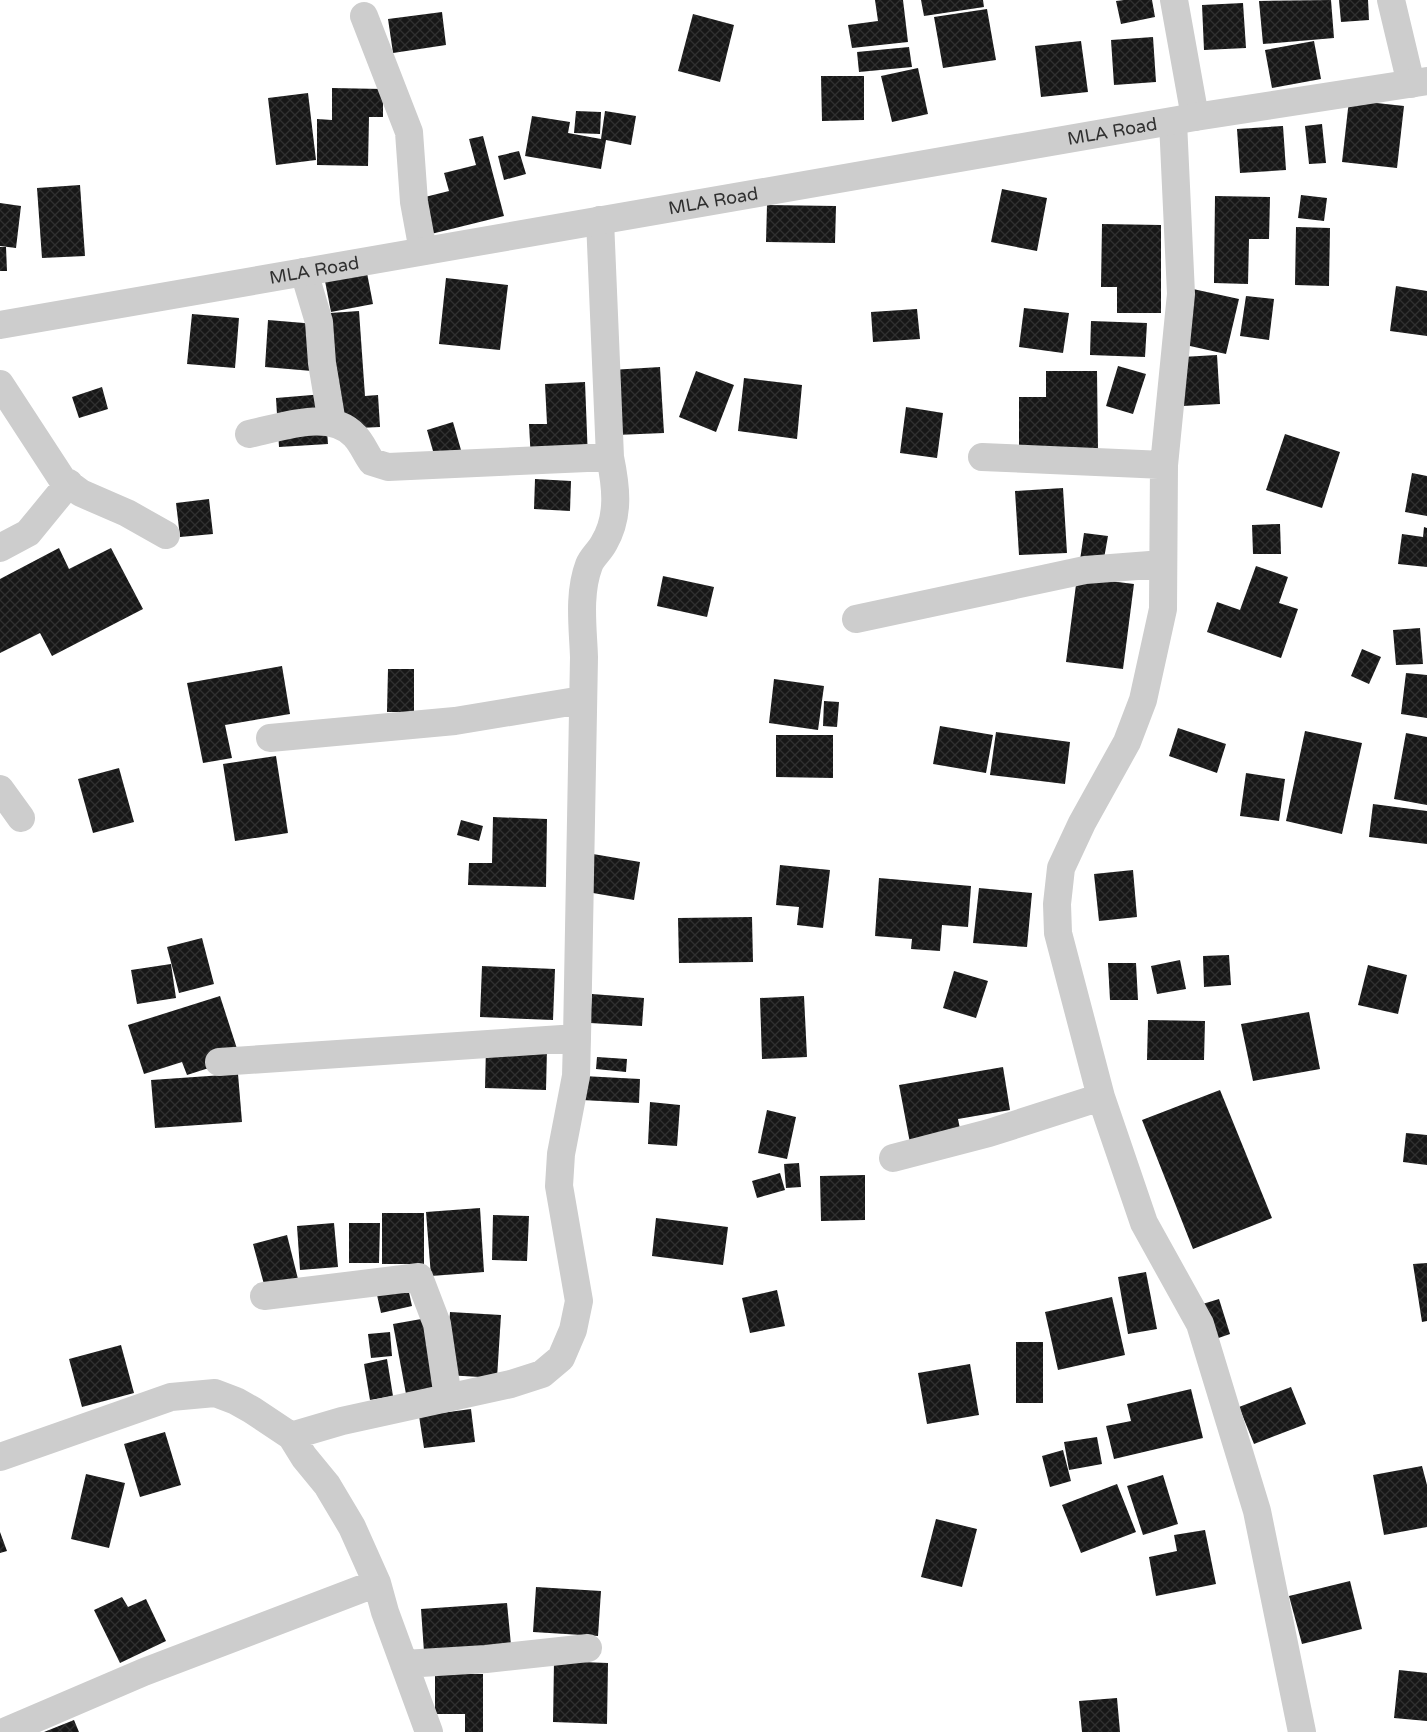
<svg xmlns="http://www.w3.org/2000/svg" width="1427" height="1732" viewBox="0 0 1427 1732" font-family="'Varela Round',sans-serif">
  <defs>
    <pattern id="building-cross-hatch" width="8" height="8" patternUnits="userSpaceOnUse" patternTransform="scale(1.25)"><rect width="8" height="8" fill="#171717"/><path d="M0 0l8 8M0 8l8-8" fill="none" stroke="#303030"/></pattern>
  </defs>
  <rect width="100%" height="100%" fill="#fff"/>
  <path fill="url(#building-cross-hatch)" d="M875,0H903L908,42L852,48L848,25L878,21Z
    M921,0H983L984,7L924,16Z
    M1124,0H1152L1155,17L1121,24L1116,1Z
    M1331,0L1334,38L1263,44L1259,1Z
    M1339,0H1368L1369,20L1341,22Z
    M1243,3L1246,48L1204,50L1202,5Z
    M987,9L996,60L943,68L934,17Z
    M442,12L446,45L393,53L388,19Z
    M693,14L734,25L720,82L678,71Z
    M1153,37L1156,82L1114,85L1111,40Z
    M1081,41L1088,92L1041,97L1035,46Z
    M1314,41L1321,79L1272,88L1265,50Z
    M909,47L912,67L859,72L857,52Z
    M918,68L928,114L892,122L881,76Z
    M821,76H864V120L822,121Z
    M332,88L383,89V117H369L368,166L317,165V119L332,120Z
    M308,93L316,160L276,165L268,98Z
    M1349,100L1404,106L1397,168L1342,162Z
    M576,111L601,112L600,134L574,133Z
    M605,111L636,116L631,145L606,140L601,169L525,156L532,116L570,122L568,133L601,139Z
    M1322,124L1326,163L1309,164L1305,126Z
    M1283,126L1286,170L1240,173L1237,129Z
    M483,136L504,216L431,234L421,198L449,191L444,173L476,165L469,139Z
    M519,151L526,174L504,180L498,156Z
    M80,185L85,256L42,258L37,188Z
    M1002,189L1047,198L1037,251L991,242Z
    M1301,195L1327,198L1324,221L1298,218Z
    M1215,196L1270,197L1269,239H1249L1248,284L1214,283Z
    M0,203L21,206L16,248L0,246Z
    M767,205L836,206L835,243L766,242Z
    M1102,224L1161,225V313H1117V287H1101Z
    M1296,227L1330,228L1329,286L1295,285Z
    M0,247H6L7,271H0Z
    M367,273L373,304L331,312L325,281Z
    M446,278L508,285L500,350L439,344Z
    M1396,286L1427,291V336L1390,331Z
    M1193,289L1239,299L1226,354L1181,344Z
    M1246,296L1274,299L1269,340L1240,336Z
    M1024,308L1069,313L1063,353L1019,347Z
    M917,309L920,339L873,342L871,312Z
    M359,311L365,396L378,395L380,427L337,429L330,313Z
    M192,314L239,318L235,368L187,364Z
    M268,320L316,324L312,371L265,367Z
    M1091,321L1147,323L1145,357L1090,355Z
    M1217,355L1220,404L1183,406L1182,357Z
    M1118,366L1146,374L1133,414L1106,406Z
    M660,367L664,433L616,435L611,370Z
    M696,371L734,385L716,432L679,417Z
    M1046,371H1097L1098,451H1019V397H1046Z
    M744,378L802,385L797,439L738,431Z
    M585,382L588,459L531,461L529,424H547L545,384Z
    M102,387L108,409L79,418L72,397Z
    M324,394L328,444L279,447L276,398Z
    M906,407L943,413L937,458L900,453Z
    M453,422L461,450L435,458L427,430Z
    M1285,434L1340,452L1322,508L1266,490Z
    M1412,473L1427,476V516L1405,512Z
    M535,479L571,481L570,511L534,509Z
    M1063,488L1067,553L1019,555L1015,491Z
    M209,499L213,534L180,537L176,503Z
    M1280,524L1281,554H1253L1252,525Z
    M1424,527L1427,528V567L1398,564L1402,534L1423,537Z
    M1084,533L1108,536L1103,564L1080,560Z
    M59,548L69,569L111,548L143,609L52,656L40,633L0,653V579Z
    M1256,566L1288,577L1279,603L1298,609L1281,658L1207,632L1217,602L1240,610Z
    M663,576L714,587L707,617L657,606Z
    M1077,577L1134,584L1123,669L1066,662Z
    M1420,628L1423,664L1396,665L1393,630Z
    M1362,649L1381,657L1369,684L1351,676Z
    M282,666L290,714L225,725L232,758L203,763L187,683Z
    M388,669H414V712H387Z
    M1406,673L1427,675V718L1401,714Z
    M774,679L824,686L818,730L769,723Z
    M824,701L839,702L837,727L823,726Z
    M940,726L993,735L986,773L933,764Z
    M1178,728L1226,744L1217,773L1169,756Z
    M1305,731L1362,743L1342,834L1286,821Z
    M996,732L1070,742L1065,784L990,775Z
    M1406,733L1427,737V805L1394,799Z
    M776,735H833V778L776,777Z
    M276,756L288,833L235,841L223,764Z
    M119,768L134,822L93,833L78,779Z
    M1246,773L1285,779L1279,821L1240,816Z
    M1373,804L1427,811V844L1369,837Z
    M493,817L547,819L546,887L468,885L469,863H492Z
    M461,820L483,826L479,841L457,835Z
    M593,854L640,862L634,900L587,892Z
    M780,865L830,870L823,928L797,925L799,907L776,905Z
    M1133,870L1137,917L1099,921L1094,874Z
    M879,878L971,886L968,927L942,925L940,951L911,949L912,939L875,936Z
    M979,888L1032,893L1027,947L973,943Z
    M752,917L753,962L679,963L678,918Z
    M202,938L214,984L179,993L167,947Z
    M1229,955L1231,985L1204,987L1203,956Z
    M1180,960L1186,989L1157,994L1151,966Z
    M1108,963H1136L1138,1000H1110Z
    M171,964L176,998L137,1004L131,970Z
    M1368,965L1407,975L1398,1014L1358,1005Z
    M482,966L555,969L553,1020L480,1017Z
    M954,971L988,981L976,1018L943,1008Z
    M592,994L644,998L642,1026L590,1023Z
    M220,996L240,1058L187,1075L182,1062L144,1074L128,1025Z
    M804,996L807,1057L762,1059L760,998Z
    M1309,1012L1320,1069L1253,1081L1241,1024Z
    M1148,1020L1205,1021L1204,1060H1147Z
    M486,1047L547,1049L546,1090L485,1088Z
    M597,1057L627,1059L626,1072L596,1069Z
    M1003,1067L1010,1110L958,1119L961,1134L910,1143L899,1085Z
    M238,1074L242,1122L155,1128L151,1080Z
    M583,1076L640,1079L639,1103L582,1100Z
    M1220,1090L1272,1218L1193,1249L1142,1120Z
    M650,1102L680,1105L677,1146L648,1144Z
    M767,1110L796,1117L787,1159L758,1153Z
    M1406,1133L1427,1135V1165L1403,1162Z
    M799,1163L801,1187L786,1188L784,1164Z
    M780,1173L785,1190L757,1198L752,1181Z
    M865,1175V1220L821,1221L820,1176Z
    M480,1208L484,1272L431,1276L426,1212Z
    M382,1213H424V1264H382Z
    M493,1215L529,1216L527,1261L492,1260Z
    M656,1218L728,1227L723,1265L652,1256Z
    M334,1223L338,1267L300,1270L297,1226Z
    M349,1223H380L379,1263H349Z
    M287,1235L298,1279L265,1288L253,1244Z
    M1427,1263V1321L1422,1322L1413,1264Z
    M1146,1272L1157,1329L1128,1334L1118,1277Z
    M408,1288L412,1306L381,1313L377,1295Z
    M777,1290L785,1326L750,1333L742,1298Z
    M1112,1297L1125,1355L1058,1370L1045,1312Z
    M1219,1299L1230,1334L1207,1342L1196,1306Z
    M450,1312L501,1315L497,1378L446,1375Z
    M427,1318L441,1387L406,1394L393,1324Z
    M390,1332L392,1356L371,1358L368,1334Z
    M1016,1342H1043V1403H1016Z
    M121,1345L134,1393L82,1407L69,1359Z
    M387,1359L393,1396L370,1400L364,1364Z
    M970,1364L979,1415L927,1424L918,1373Z
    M1291,1387L1306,1424L1254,1444L1239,1407Z
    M1191,1389L1203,1438L1114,1459L1106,1426L1131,1421L1127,1404Z
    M471,1409L475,1442L424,1448L419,1416Z
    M165,1432L181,1485L140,1497L124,1444Z
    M1097,1437L1102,1464L1069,1470L1064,1442Z
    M1063,1450L1071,1481L1050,1487L1042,1456Z
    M1422,1466L1427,1485V1527L1384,1535L1373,1475Z
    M86,1474L125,1483L109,1548L71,1539Z
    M1163,1475L1178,1524L1143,1535L1127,1486Z
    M1117,1484L1136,1532L1081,1553L1062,1505Z
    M936,1519L977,1529L962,1587L921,1577Z
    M1205,1530L1216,1584L1156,1596L1149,1557L1177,1551L1174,1535Z
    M0,1532L7,1551L0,1553Z
    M1350,1581L1362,1629L1302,1644L1289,1596Z
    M536,1587L601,1591L598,1636L533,1632Z
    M122,1597L128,1607L146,1599L166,1641L120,1663L94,1610Z
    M507,1603L511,1645L424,1652L421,1609Z
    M554,1661L608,1663L607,1724L553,1722Z
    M1399,1670L1427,1673V1721L1394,1718Z
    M435,1674H483V1732H465V1714H435Z
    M1117,1698L1120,1732H1082L1079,1701Z
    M74,1720L79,1732H44Z"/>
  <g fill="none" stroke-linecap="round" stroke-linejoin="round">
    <path stroke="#cdcdcd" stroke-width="28" d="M1174,0L1195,117
      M1391,0L1411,84
      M364,16L409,132L414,202L423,251
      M1173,122L1181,294L1164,465L1163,609L1143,700L1127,742L1082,823L1061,868L1057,904L1058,933L1101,1097L1144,1223L1200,1324L1257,1511L1302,1732
      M304,272L319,322L322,363L332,423
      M0,384L62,479L81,493L127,513L166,535
      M249,434C280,428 330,408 355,436C362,443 366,454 372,462L388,467L610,457
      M982,457L1164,465
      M0,548L28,533L69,483
      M856,619L1085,570L1163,564
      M270,738L455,721L582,700
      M0,789L21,818
      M219,1062L577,1038
      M893,1158L989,1133L1101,1097
      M264,1296L419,1277L437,1324L448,1398
      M291,1436L342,1421L511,1384L542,1374L561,1358L573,1330L579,1301L559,1186L561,1154L576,1076L577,1038L584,657C583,628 578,594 589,565C592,557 600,551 604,543C620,516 616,486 610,457L600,220
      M0,1457L171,1397L215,1393L236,1401L252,1410L291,1436L304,1457L327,1485L352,1527L377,1583L385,1612L429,1732
      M404,1664L486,1659L588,1648
      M4,1732L144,1672L377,1583"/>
    <path stroke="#cdcdcd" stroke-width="28" id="s1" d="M0,325L1195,117L1427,81"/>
  </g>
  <g text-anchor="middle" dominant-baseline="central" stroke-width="5" stroke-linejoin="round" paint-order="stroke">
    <g font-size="18" fill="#303030" stroke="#fff">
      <text stroke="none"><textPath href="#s1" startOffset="1129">MLA Road</textPath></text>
      <text stroke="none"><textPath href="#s1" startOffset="724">MLA Road</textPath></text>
      <text stroke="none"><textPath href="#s1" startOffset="319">MLA Road</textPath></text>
    </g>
  </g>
</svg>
